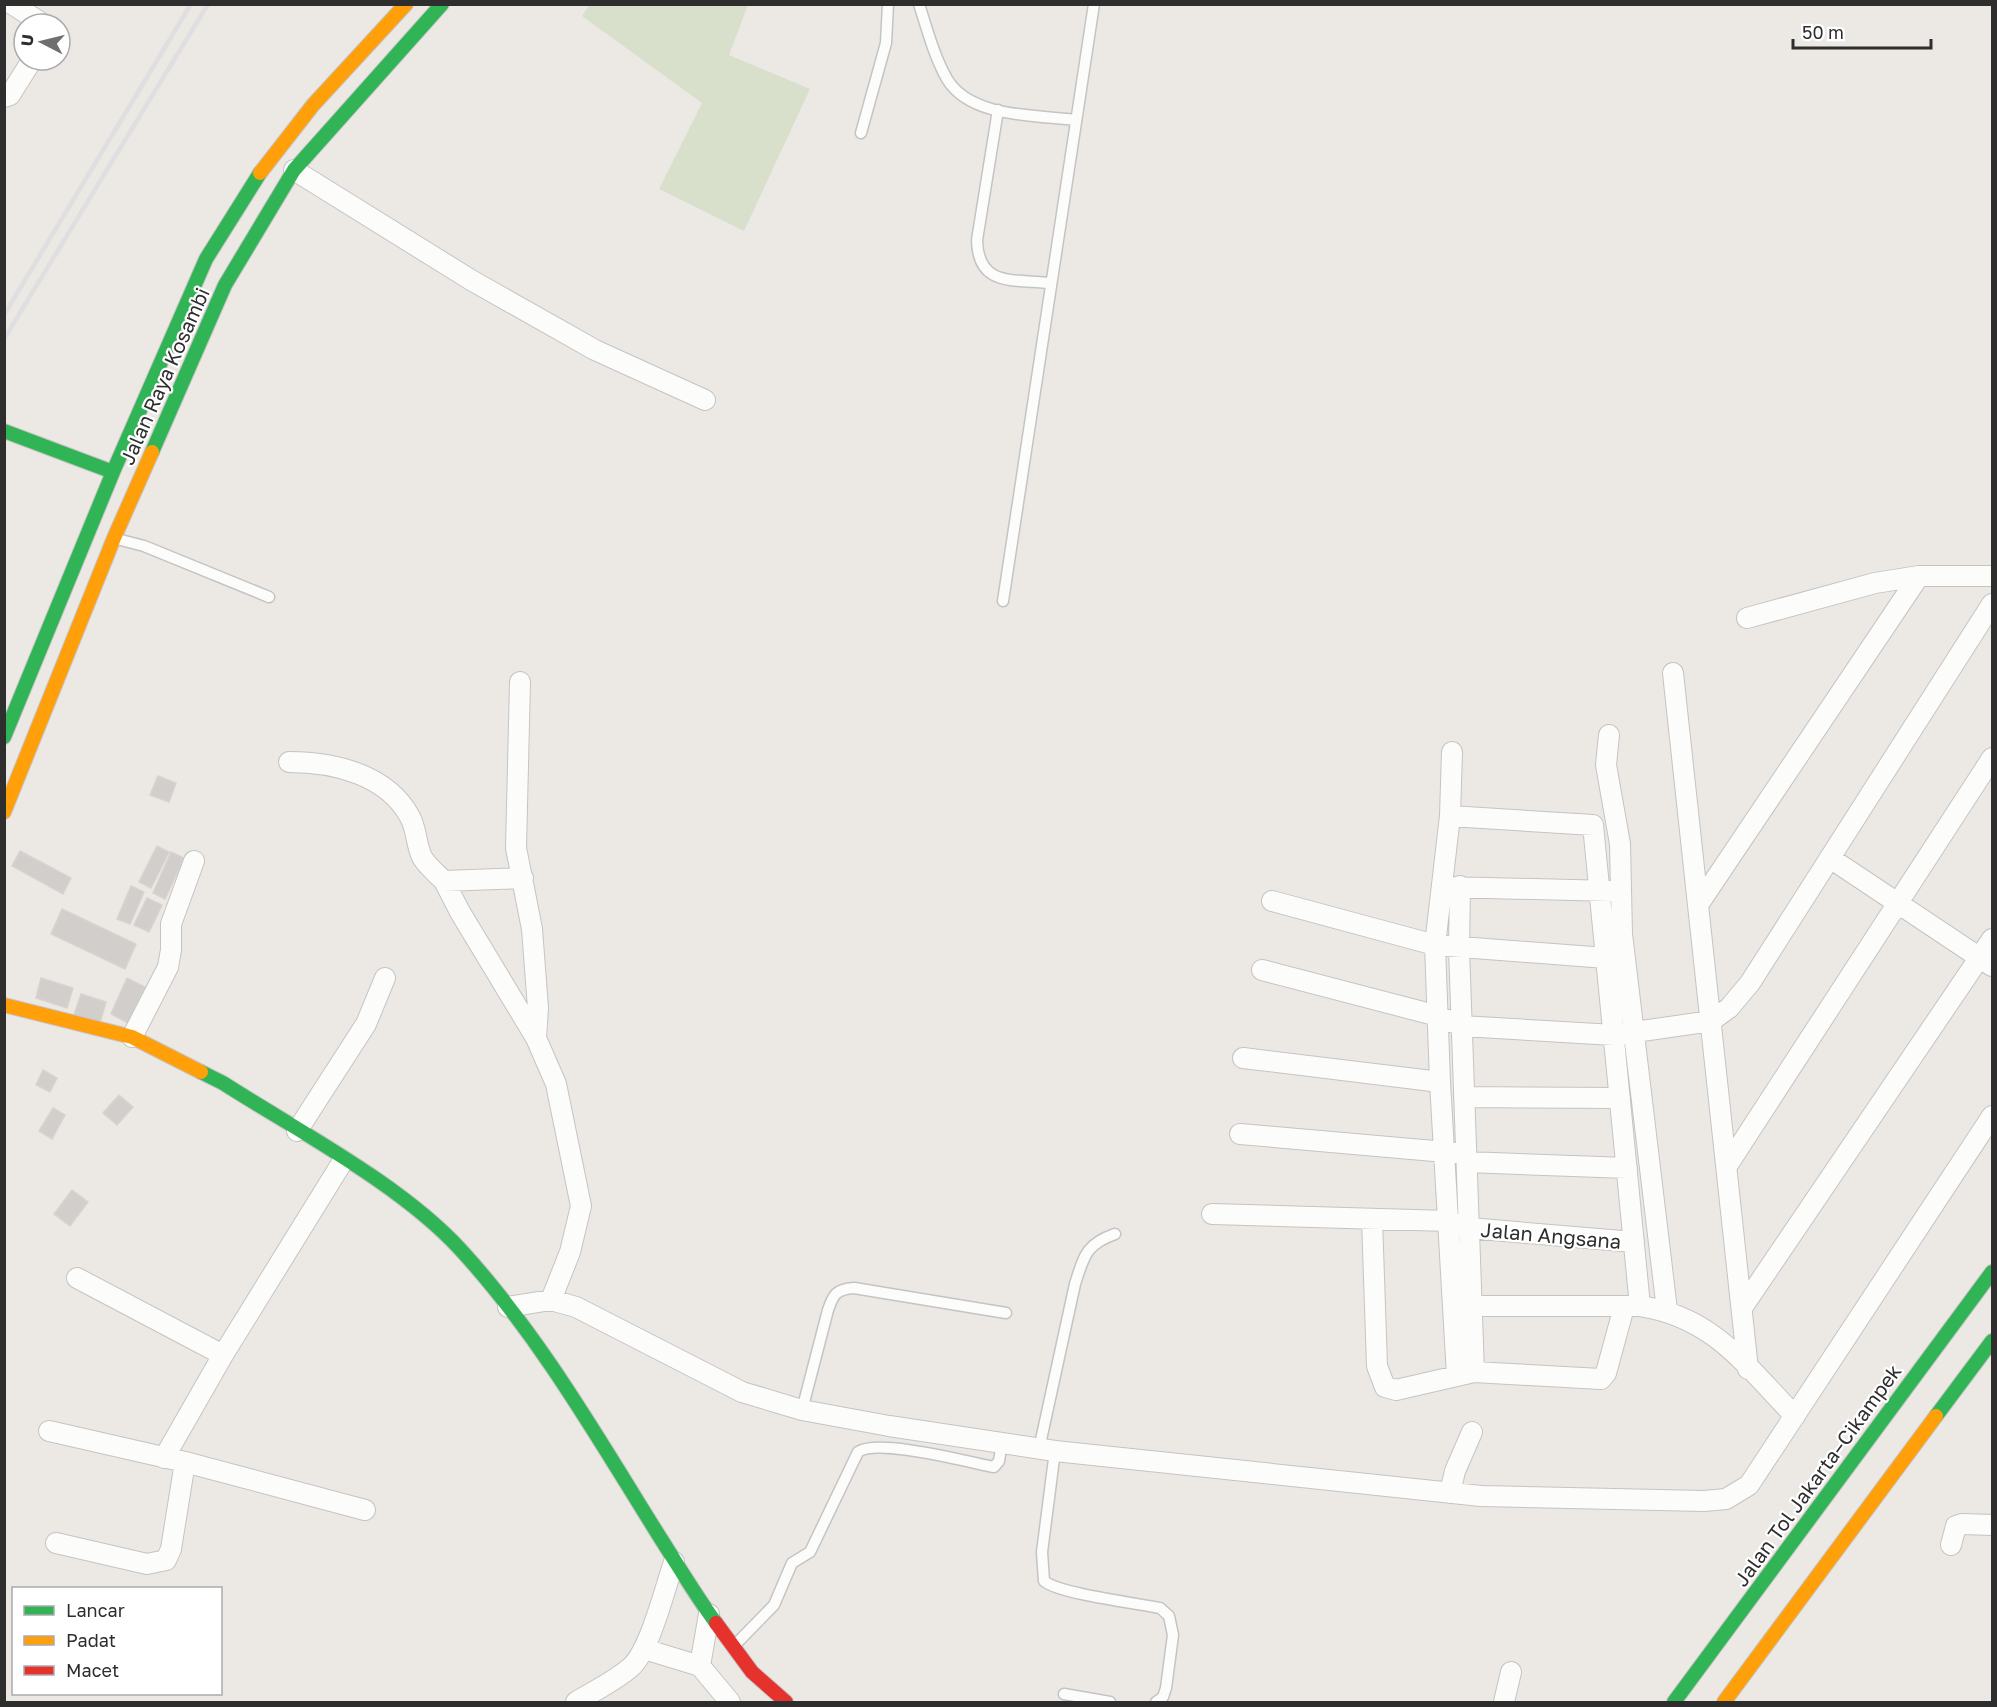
<svg xmlns="http://www.w3.org/2000/svg" width="1997" height="1707" viewBox="0 0 1997 1707" font-family="'Golos Text',sans-serif">
  <rect width="100%" height="100%" fill="#ece8e4"/>
  <path fill="#d8e0cc" d="M590,4L748,5L729,55L810,89L744,231L659,189L702,103L582,16Z"/>
  <path fill="#d1cecb" stroke="#d7d4d0" stroke-width="1.5" d="M158,776L176,783L169,802L150,795Z
    M157,846L169,852L151,888L139,882Z
    M20,851L71,878L63,894L12,866Z
    M171,852L184,858L165,899L153,893Z
    M131,886L144,892L130,924L117,919Z
    M147,898L162,905L149,932L134,925Z
    M62,909L136,944L125,969L51,934Z
    M41,978L73,988L67,1008L36,998Z
    M127,978L145,987L128,1023L111,1014Z
    M81,994L106,1002L100,1023L74,1015Z
    M43,1070L57,1078L50,1092L36,1085Z
    M119,1095L133,1107L117,1125L103,1113Z
    M53,1108L65,1115L52,1139L39,1131Z
    M72,1190L88,1202L70,1226L54,1214Z"/>
  <g fill="none" stroke-linecap="round" stroke-linejoin="round">
    <g stroke="#c5c4c5" stroke-width="13">
      <path id="lane" d="M919,4C927,29 934,56 947,79C970,118 1036,115 1076,120
        M998,110L977,240C978,287 1013,279 1050,283
        M861,133L886,43L888,4
        M117,539L144,546L269,597
        M1003,601L1094,4
        M802,1410L828,1310C833,1295 836,1289 854,1288L1006,1313
        M1039,1449L1075,1284C1084,1256 1086,1244 1115,1234
        M1055,1451L1042,1552L1044,1581C1060,1594 1135,1603 1160,1608L1169,1616L1173,1635L1166,1688L1163,1697L1156,1702
        M735,1645L774,1605L792,1563L810,1552L858,1452C877,1438 968,1462 994,1467L999,1461L1002,1443
        M1064,1694L1110,1702"/>
    </g>
    <g stroke="#c5c4c5" stroke-width="22">
      <path id="street" d="M12,4L43,24
        M4,97L10,95L32,60
        M294,170L471,280L595,350L705,400
        M1747,618L1875,583L1919,576H1992
        M1673,673L1748,1369
        M520,682L516,848L532,929L538,1008L536,1038L556,1084L581,1206L570,1252L551,1300
        M1609,735L1606,765L1620,844L1622,934L1667,1310
        M1452,752L1450,816L1435,945L1440,1082L1457,1376
        M289,762C333,762 387,774 410,817C417,830 416,845 422,857C427,866 437,874 444,881L523,878
        M1450,816L1593,825L1640,1306
        M1830,858L1992,966
        M444,881L460,912L536,1038
        M1460,886L1459,949L1474,1372
        M1447,887L1612,891
        M1272,901L1435,945L1606,958
        M1698,905L1919,576
        M1262,970L1438,1016L1462,1026L1614,1035L1711,1021L1729,1008L1750,983L1992,604
        M132,1037L168,967L171,950V924L194,861
        M1243,1058L1440,1082
        M1464,1097L1620,1098
        M297,1131L366,1024L385,978
        M1240,1134L1457,1153
        M1467,1162L1627,1168
        M1727,1166L1992,758
        M1212,1214L1448,1221L1469,1228L1634,1242
        M1372,1219L1377,1366L1385,1387L1396,1390L1474,1372L1601,1379L1606,1373L1624,1307
        M77,1278L223,1355
        M1471,1306H1640C1714,1317 1746,1366 1795,1416
        M508,1307L551,1300L576,1307L742,1392L802,1410L889,1426L1055,1451L1481,1496L1704,1501L1726,1499L1749,1485L1992,1116
        M1742,1308L1992,939
        M49,1431L185,1462L365,1510
        M164,1458L223,1355L343,1161
        M1450,1493L1455,1471L1472,1432
        M56,1543L147,1564L166,1560L171,1549L185,1462
        M1951,1545L1956,1526L1962,1524L1992,1525
        M709,1614L700,1666L730,1702
        M644,1649L700,1666
        M576,1702C594,1691 615,1681 631,1667C650,1650 665,1588 674,1562
        M1504,1702L1511,1672"/>
    </g>
    <g stroke="#c5c4c5" stroke-width="16">
      <path id="fast" d="M4,431L113,472
        M152,452L225,285L294,170L442,4
        M4,737L113,472L206,259L260,173
        M201,1072L223,1083C298,1131 400,1184 460,1249C540,1336 599,1440 661,1539C679,1567 696,1596 716,1623
        M1936,1416L1992,1341
        M1674,1702L1992,1272"/>
    </g>
    <g stroke="#c5c4c5" stroke-width="16">
      <path id="slow" d="M260,173L313,105L406,4
        M4,812L114,538L152,452
        M4,1005L132,1037L201,1072
        M1724,1702L1936,1416"/>
    </g>
    <g stroke="#c5c4c5" stroke-width="16">
      <path id="jam" d="M716,1623L752,1672L786,1702"/>
    </g>
    <use href="#lane" stroke="#fcfcfb" stroke-width="10"/>
    <use href="#street" stroke="#fcfcfb" stroke-width="20"/>
    <use href="#fast" stroke="#30b455" stroke-width="14"/>
    <use href="#slow" stroke="#ff9f0a" stroke-width="14"/>
    <use href="#jam" stroke="#e5322d" stroke-width="14"/>
    <path stroke="#dfdfe1" stroke-width="4.5" d="M4,315L191,4
      M4,339L208,4"/>
  </g>
  <g text-anchor="middle" dominant-baseline="central" stroke-width="4.5" stroke-linejoin="round" paint-order="stroke">
    <g font-size="20" fill="#2e2e2e" stroke="#fff">
      <text transform="translate(164 376) rotate(-66)">Jalan Raya Kosambi</text>
      <text transform="translate(1551 1235) rotate(5)">Jalan Angsana</text>
      <text transform="translate(1817 1475) rotate(-54)">Jalan Tol Jakarta–Cikampek</text>
    </g>
  </g>
  <rect width="1997" height="1707" fill="none" stroke="#2e2e2e" stroke-width="12"/>
  <rect x="12" y="1587" width="210" height="108" fill="#ffffff" stroke="#ababab" stroke-width="1.5"/>
  <rect x="24" y="1606" width="30" height="9" fill="#30b455" stroke="#ababab" stroke-width="1.5"/>
  <text x="66" y="1617" font-size="18" fill="#2e2e2e">Lancar</text>
  <rect x="24" y="1636" width="30" height="9" fill="#ff9f0a" stroke="#ababab" stroke-width="1.5"/>
  <text x="66" y="1647" font-size="18" fill="#2e2e2e">Padat</text>
  <rect x="24" y="1666" width="30" height="9" fill="#e5322d" stroke="#ababab" stroke-width="1.5"/>
  <text x="66" y="1677" font-size="18" fill="#2e2e2e">Macet</text>
  <g transform="translate(42 42) rotate(277)"><circle r="28" fill="#ffffff" stroke="#ababab" stroke-width="1.5"/>
  <path d="M0-4.5L10 22L0 15L-10 22Z" fill="#706f6e"/>
  <text y="-9" font-size="16" font-weight="bold" text-anchor="middle" fill="#2e2e2e">U</text>
  </g>
  <path d="M1793 39v9h138v-9" fill="none" stroke="#2e2e2e" stroke-width="3"/>
  <text x="1802" y="39" font-size="18" fill="#2e2e2e" stroke="#ffffff" stroke-width="4.5" paint-order="stroke">50 m</text>
</svg>
